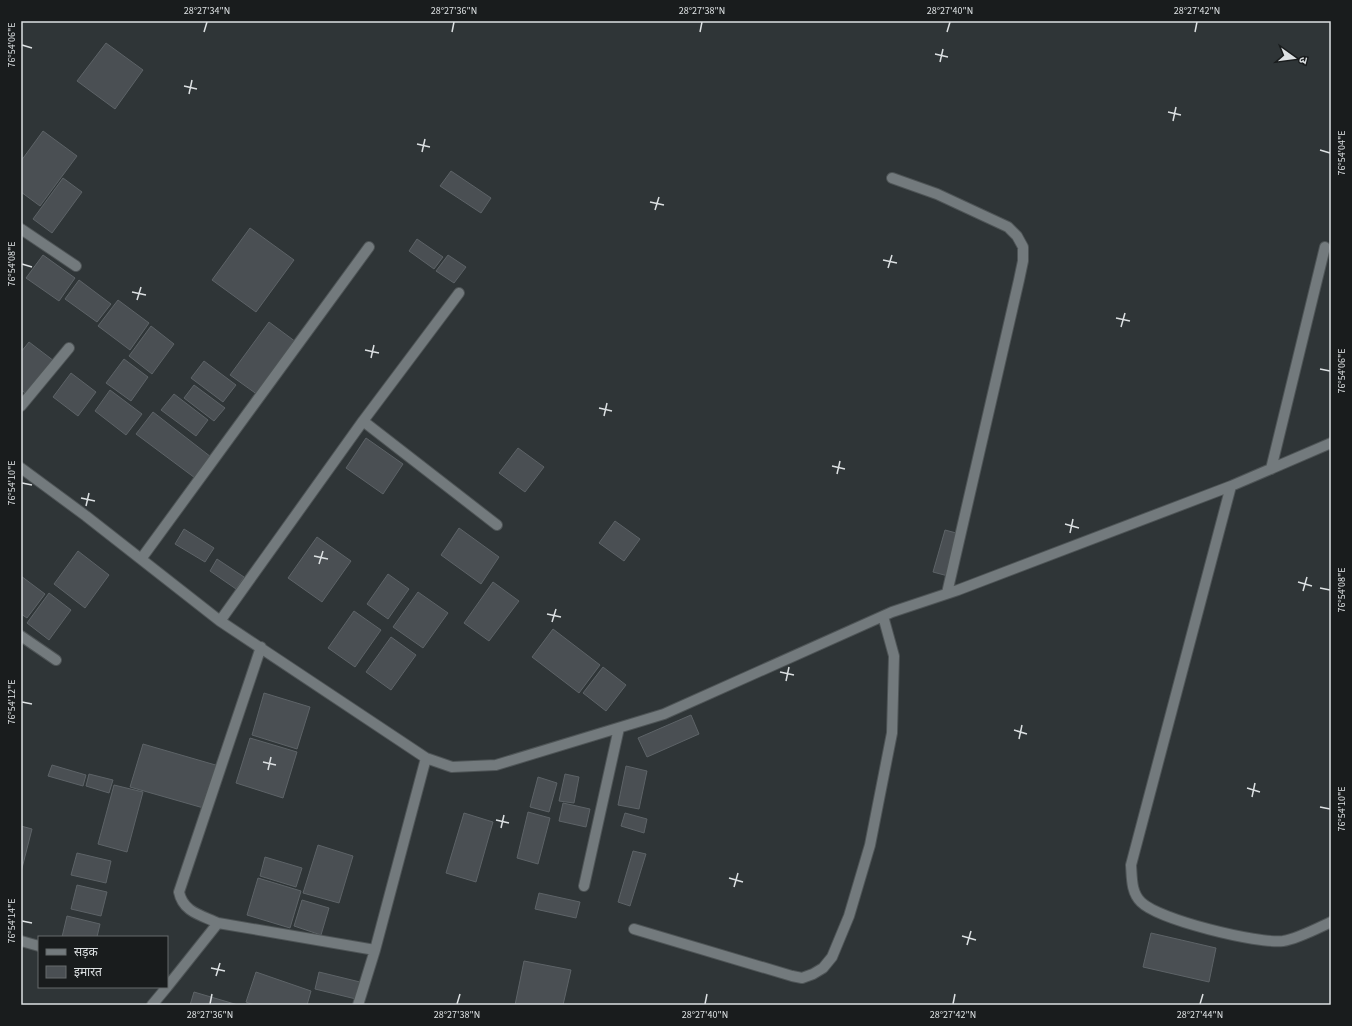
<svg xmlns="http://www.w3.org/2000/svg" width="1352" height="1026" viewBox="0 0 1352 1026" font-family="'Source Sans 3','Noto Sans Devanagari',sans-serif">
  <rect width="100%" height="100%" fill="#2f3537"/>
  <path fill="#4a4f53" stroke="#5d6367" d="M106,43L143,70L115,109L77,81Z
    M43,131L77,156L40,206L21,192V161Z
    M451,171L491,198L481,213L440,186Z
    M63,178L82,192L52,233L33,219Z
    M250,228L294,260L256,312L212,280Z
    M417,239L443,257L434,269L409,251Z
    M43,255L75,278L59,301L26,278Z
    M448,255L466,267L454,283L436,271Z
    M79,280L111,304L97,322L65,299Z
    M118,300L149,323L130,350L98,326Z
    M269,322L296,342L258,395L230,375Z
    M151,326L174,344L152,374L129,356Z
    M29,342L54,361L28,395L21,390V352Z
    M124,359L148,377L131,401L106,383Z
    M204,361L236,385L223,402L191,378Z
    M71,373L96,392L78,416L53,397Z
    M194,385L225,408L214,421L184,398Z
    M110,390L142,414L126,435L95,411Z
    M174,394L208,420L196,436L161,410Z
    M153,412L211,457L195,478L136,434Z
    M366,438L403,464L383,494L346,468Z
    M518,448L544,467L525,492L499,473Z
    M615,521L640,539L624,561L599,543Z
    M459,528L499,557L481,584L441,555Z
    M184,529L214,548L205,562L175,544Z
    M945,530L960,534L948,576L933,572Z
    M317,537L351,561L322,602L288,578Z
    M78,551L109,575L85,608L54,584Z
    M217,559L244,577L236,589L210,571Z
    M388,574L409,589L388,619L367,604Z
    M21,576L45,594L27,618L21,614Z
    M493,582L519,601L489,641L464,623Z
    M418,592L448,613L423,648L393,627Z
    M49,593L71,610L49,640L27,623Z
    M354,611L381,630L355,667L328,648Z
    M553,629L600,665L579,693L532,657Z
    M391,637L416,655L391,690L366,672Z
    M603,667L626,685L606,711L583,693Z
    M264,693L310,707L297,749L252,735Z
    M691,715L699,734L647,757L638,738Z
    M250,738L297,752L283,798L236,783Z
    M143,744L219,766L207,809L130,787Z
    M52,765L86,775L83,786L48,776Z
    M626,766L647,771L639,809L618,805Z
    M89,774L113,780L109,793L86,786Z
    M565,774L579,777L574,803L559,801Z
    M538,777L557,783L549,812L530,807Z
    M114,785L143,792L127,852L98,844Z
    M563,803L590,809L586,827L559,821Z
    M528,812L550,818L538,864L517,858Z
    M464,813L493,822L476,882L446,873Z
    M625,813L647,819L644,833L621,826Z
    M21,826L32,829L21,872Z
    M318,845L353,856L339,903L303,893Z
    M633,851L646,854L630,906L618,902Z
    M77,853L111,861L106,883L71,875Z
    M265,857L302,868L296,887L260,876Z
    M258,878L301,891L290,928L247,915Z
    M77,885L107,892L101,916L71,909Z
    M539,893L580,902L576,918L535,909Z
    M302,900L329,908L321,935L294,926Z
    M67,916L100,924L97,937H62Z
    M1151,933L1216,948L1209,982L1143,967Z
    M524,961L571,970L563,1005H515Z
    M256,972L311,991L307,1005H254L246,1002Z
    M319,972L360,982L356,999L315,989Z
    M194,992L238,1005H190Z"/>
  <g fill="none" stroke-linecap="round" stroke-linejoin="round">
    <g stroke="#4e5456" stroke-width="12">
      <path id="minor" d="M892,178L937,194L1008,227L1017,236L1023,247V261L1019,280L947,593
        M21,229L76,266
        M21,406L69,348
        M363,421L497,525
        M21,468L86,516L220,621L426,758L452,767L496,765L664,714L892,612L958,590L1231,486L1331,443
        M1271,469L1325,247
        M1231,486L1131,865C1132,878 1131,892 1141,902C1159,920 1258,944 1283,941C1297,939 1318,928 1331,922
        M141,559L369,247
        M220,621L363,421L459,293
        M21,636L56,660
        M584,886L619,728
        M218,923L375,950
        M634,929L792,976L802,978L813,974L823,968L832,957L849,916L870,845L892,733L894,656L883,616
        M21,941L39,946
        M167,987L218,923C201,915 183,912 179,892L261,647
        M152,1005L167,987
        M358,1005L375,950L426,758"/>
    </g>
    <use href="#minor" stroke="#737a7d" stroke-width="10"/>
  </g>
  <path fill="none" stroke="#dde1e3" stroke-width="1.5" d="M204,32L207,22M452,32L454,22M700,32L702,22M947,32L950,22M1195,32L1197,22M22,45L32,48M935,54L948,57M940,62L943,49M184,86L197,89M189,94L192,80M1168,112L1181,115M1173,121L1176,107M417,144L430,147M1320,150L1330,153M422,152L425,139M650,202L664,205M655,210L659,197M883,260L897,263M22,264L32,267M888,268L892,255M132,292L146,295M137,300L141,287M1116,318L1130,321M1121,327L1125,313M365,350L379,353M371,358L374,345M1320,369L1330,371M599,408L612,411M604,416L607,403M832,466L845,469M837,474L840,461M22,483L32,485M81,498L95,501M86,506L89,493M1065,524L1079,528M1070,533L1073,519M314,556L328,559M319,564L323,551M1298,582L1312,586M1320,588L1330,590M1303,591L1307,577M547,614L561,617M552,622L556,609M780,672L794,675M786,681L789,667M22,702L32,704M1014,730L1027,734M1019,739L1022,725M263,762L276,765M268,770L271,757M1247,788L1260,792M1252,797L1255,783M1320,807L1330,809M496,820L509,823M501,828L504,815M729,878L743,882M734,887L738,873M22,921L32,923M962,936L976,940M967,945L971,931M211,968L225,971M216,976L220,963M210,1004L212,994M457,1004L460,994M705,1004L707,994M953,1004L955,994M1200,1004L1203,994"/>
  <rect width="1352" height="1026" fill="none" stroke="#191c1d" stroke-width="44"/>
  <rect x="38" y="936" width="130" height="52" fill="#191c1d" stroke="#676b6c"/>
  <rect x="46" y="949" width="20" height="6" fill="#737a7d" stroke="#676b6c"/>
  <text x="74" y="956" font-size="12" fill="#dde1e3">सड़क</text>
  <rect x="46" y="966" width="20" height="12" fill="#4a4f53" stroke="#676b6c"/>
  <text x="74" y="976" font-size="12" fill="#dde1e3">इमारत</text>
  <g transform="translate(1294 58) rotate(104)" stroke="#191c1d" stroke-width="3" paint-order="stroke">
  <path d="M0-3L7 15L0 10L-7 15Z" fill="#dde1e3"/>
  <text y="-6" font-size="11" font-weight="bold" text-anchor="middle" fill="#dde1e3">उ</text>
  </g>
  <rect x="22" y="22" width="1308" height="982" fill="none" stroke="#dde1e3" stroke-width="1.5"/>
  <g font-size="10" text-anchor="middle" fill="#dde1e3">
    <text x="207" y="14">28°27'34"N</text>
    <text x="454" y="14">28°27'36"N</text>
    <text x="702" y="14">28°27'38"N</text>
    <text x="950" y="14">28°27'40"N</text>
    <text x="1197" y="14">28°27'42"N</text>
    <text transform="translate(11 45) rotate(-90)" y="4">76°54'06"E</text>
    <text transform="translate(1341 153) rotate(-90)" y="4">76°54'04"E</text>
    <text transform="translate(11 264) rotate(-90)" y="4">76°54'08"E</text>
    <text transform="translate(1341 371) rotate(-90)" y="4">76°54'06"E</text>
    <text transform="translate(11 483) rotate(-90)" y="4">76°54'10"E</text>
    <text transform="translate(1341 590) rotate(-90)" y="4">76°54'08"E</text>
    <text transform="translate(11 702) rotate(-90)" y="4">76°54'12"E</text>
    <text transform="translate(1341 809) rotate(-90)" y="4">76°54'10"E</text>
    <text transform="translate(11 921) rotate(-90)" y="4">76°54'14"E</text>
    <text x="210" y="1018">28°27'36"N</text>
    <text x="457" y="1018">28°27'38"N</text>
    <text x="705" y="1018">28°27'40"N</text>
    <text x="953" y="1018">28°27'42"N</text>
    <text x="1200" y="1018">28°27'44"N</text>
  </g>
</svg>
